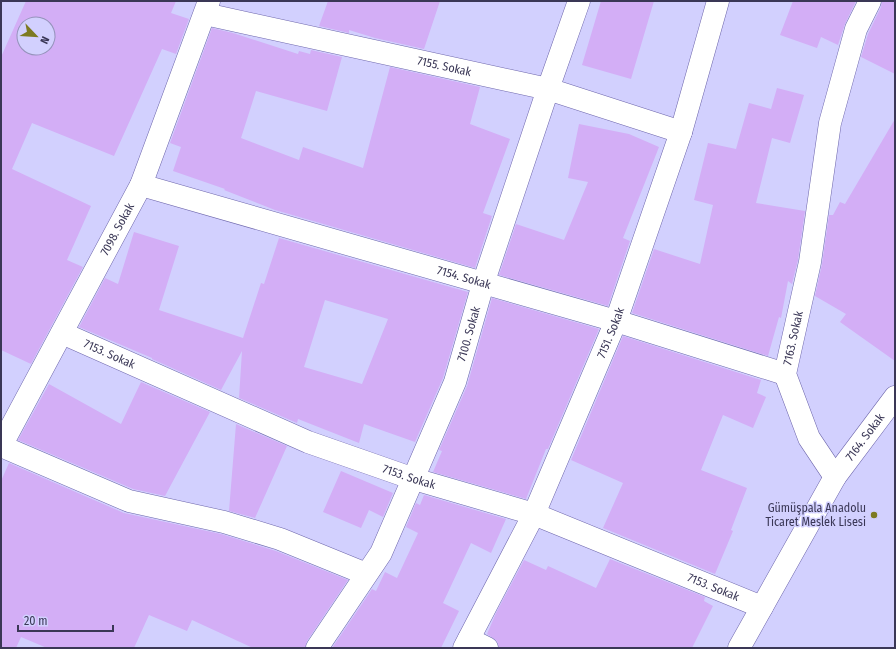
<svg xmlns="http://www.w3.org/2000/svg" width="896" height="649" viewBox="0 0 896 649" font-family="'Fira Sans Condensed',sans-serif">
  <rect width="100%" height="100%" fill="#d2d0fe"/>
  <path fill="#d3aef6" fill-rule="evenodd" d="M26,1H176L171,13L189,19L176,54L162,49L114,156L32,123L12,169L91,206L67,260L83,267L31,364L1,350V57ZM24,24H48V48H24Z
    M328,1H440L424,49L375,38L349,30V33L319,26Z
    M601,1H654L631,79L582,65Z
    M793,1H856L845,24L838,45L821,37L817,48L780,35Z
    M882,1H895V74L861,57L868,34L881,7Z
    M212,28L233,33L298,54L299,51L310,54L311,50L342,57L327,111L256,91L241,138L299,160L303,147L363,168L390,67L480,87L470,124L510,139L483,213L492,216L475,268L275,210L224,190L225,189L173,171L181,147L170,143Z
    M777,88L804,95L790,143L772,138L756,203L805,211L798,260L792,284L788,281L781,318L779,317L768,356L632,313L654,249L700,264L713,205L694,200L708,143L736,149L749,103L771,109Z
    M895,119V361L840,322L846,314L815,296L822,264L829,215H833L840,202L845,204Z
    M579,124L629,134L659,147L623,238L630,241L608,306L499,275L516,224L564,240L588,182L568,178Z
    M134,232L179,246L159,310L243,338L261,283L264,284L279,238L468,292L443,378L415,442L364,424L359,443L298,419L297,423L239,398L242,351L221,390L152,359V358L79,327L105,278L118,284ZM325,300L388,319L362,384L304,367Z
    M492,298L599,329L548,449H546L526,499L433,472L442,451L439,450L467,386Z
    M623,336L761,380L757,393L766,397L753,428L723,415L701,470L747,488L731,530L733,531L715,574L603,528L623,483L571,460Z
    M141,382L210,412L165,496L133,489L18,440L49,384L121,424Z
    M236,424L287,446L255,518L229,511Z
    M9,463L124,513L221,534L276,551L348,580L307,641L305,648H253L192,620L187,631L149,615L134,648H47L21,637L16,648H1V481Z
    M341,471L393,493L383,517L369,510L361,528L323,512Z
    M424,495L506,519L491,553L471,543L443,603L459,611L441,648H332L372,589L376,591L385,572L397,578L418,533L406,527L416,503L420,505Z
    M610,559L705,597L704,601L713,606L692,648H499L497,641L487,634L496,613L524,560L546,570L548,566L596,588Z"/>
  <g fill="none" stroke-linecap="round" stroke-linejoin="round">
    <g stroke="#6e67ac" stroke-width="23">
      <g id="street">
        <path id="s1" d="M205,14L548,89L681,132"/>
        <path id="s2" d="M141,185L616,321L785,374"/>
        <path id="s3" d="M62,333L308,442L414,479L534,514L762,607"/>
        <path id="s4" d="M1,446L141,185L209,1"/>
        <path d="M1,446L129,501L224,522L280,539L366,574"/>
        <path id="s5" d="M835,477L809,438L785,374L810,262L830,123L856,29L870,1"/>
        <path d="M469,639L487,648"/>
        <path id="s6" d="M317,648L381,553L455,382L483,284L548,89L579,1"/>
        <path id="s7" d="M464,648L534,514L616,321L681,132L718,1"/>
      </g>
    </g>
    <g stroke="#6e67ac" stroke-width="23">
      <g id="secondary">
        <path id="s8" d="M739,648L835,477L895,397"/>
      </g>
    </g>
    <use href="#street" stroke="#fff" stroke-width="22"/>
    <use href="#secondary" stroke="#fff" stroke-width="22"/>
  </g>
  <circle fill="#7d7a21" stroke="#d2d0fe" stroke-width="1.5" cx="874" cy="515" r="4"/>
  <g text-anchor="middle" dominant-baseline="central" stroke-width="3" stroke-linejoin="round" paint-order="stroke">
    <g font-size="12" fill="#3a3756" stroke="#d2d0fe">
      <text stroke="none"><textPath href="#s1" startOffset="245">7155. Sokak</textPath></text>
      <text stroke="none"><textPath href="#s4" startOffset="246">7098. Sokak</textPath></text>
      <text stroke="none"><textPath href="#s2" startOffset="336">7154. Sokak</textPath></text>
      <text stroke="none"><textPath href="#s7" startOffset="348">7151. Sokak</textPath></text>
      <text stroke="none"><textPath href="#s6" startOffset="351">7100. Sokak</textPath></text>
      <text stroke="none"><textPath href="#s5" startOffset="152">7163. Sokak</textPath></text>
      <text stroke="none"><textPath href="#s3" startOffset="52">7153. Sokak</textPath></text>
      <text stroke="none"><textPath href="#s8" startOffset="246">7164. Sokak</textPath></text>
      <text stroke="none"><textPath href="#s3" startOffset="376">7153. Sokak</textPath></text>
      <text stroke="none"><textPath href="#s3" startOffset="700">7153. Sokak</textPath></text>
    </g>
    <g font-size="12" fill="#3a3756" stroke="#d2d0fe" text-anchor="end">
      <text x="866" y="508">Gümüşpala Anadolu<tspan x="866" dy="14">Ticaret Meslek Lisesi</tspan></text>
    </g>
  </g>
  <rect width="896" height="649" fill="none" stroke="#3a3756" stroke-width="4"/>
  <g transform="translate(36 36) rotate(115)"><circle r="19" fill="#d2d0fe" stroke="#9593bb"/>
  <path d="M0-3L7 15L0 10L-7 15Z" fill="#7d7a21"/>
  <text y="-6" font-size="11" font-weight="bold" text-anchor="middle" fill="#3a3756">N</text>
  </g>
  <path d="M18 625v6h95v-6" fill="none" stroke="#3a3756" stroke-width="2"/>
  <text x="24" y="625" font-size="12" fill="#3a3756" stroke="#d2d0fe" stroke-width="3" paint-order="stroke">20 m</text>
</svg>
